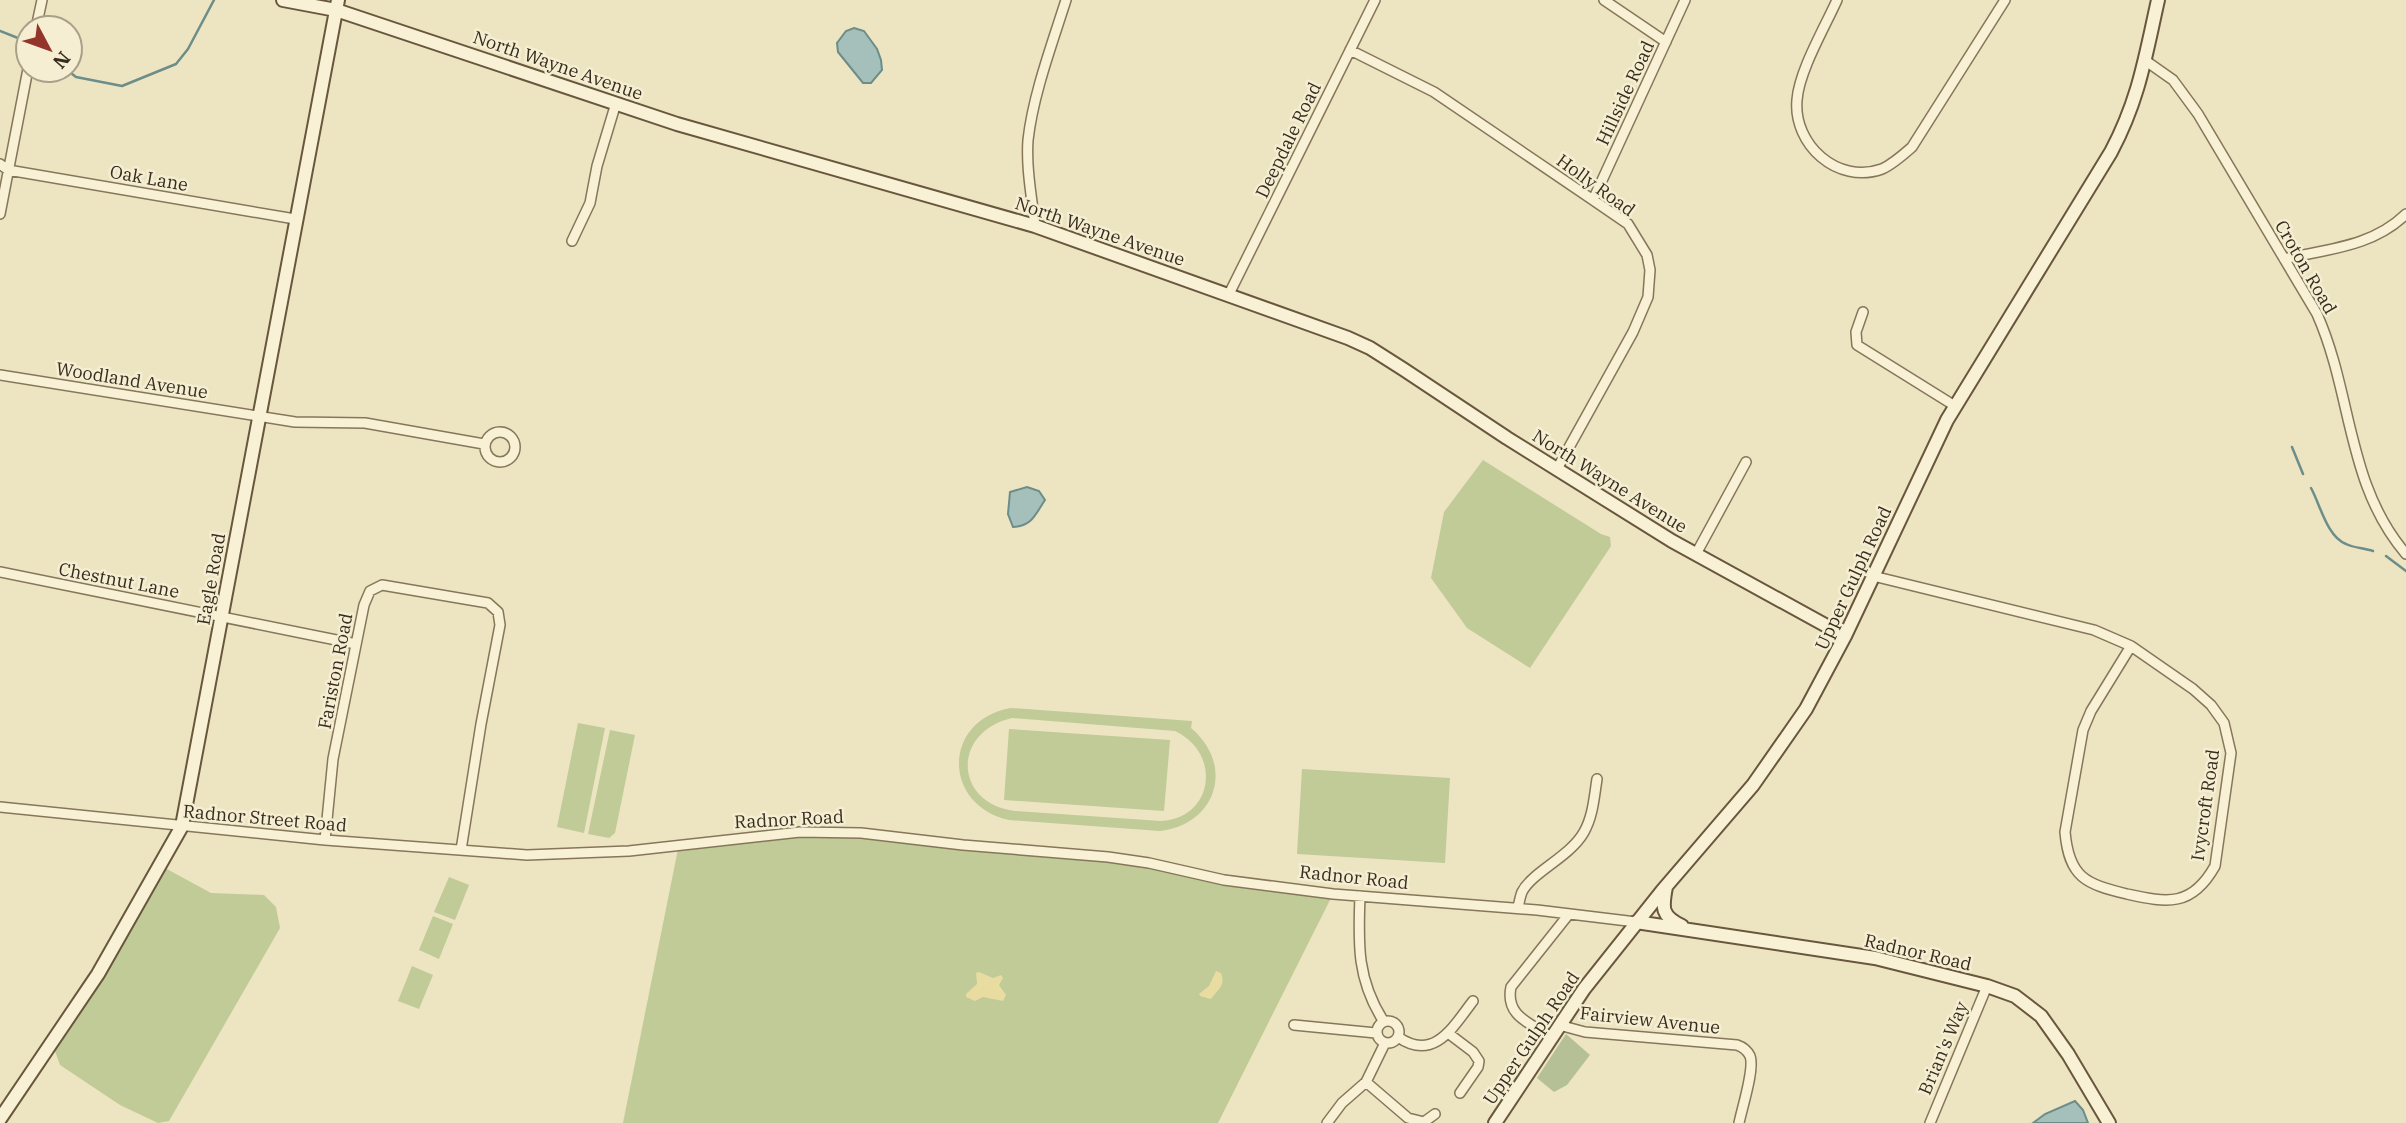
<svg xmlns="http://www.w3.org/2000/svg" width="2406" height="1123" viewBox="0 0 2406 1123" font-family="'IBM Plex Serif',serif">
  <rect width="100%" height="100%" fill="#ede4c2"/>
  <path fill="#c0cb97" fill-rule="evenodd" d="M1483,460L1601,534L1610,537L1611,546L1530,668L1467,628L1431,578L1444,512Z
    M1011,708L1192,721L1191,728C1235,765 1217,824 1160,831L1009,820C942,805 942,720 1011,708ZM1012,718L1175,731C1222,753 1214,818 1161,821L1015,811C954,804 951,732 1012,718Z
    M578,723L605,728L584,833L557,827Z
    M1009,729L1170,740L1164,811L1004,800Z
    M610,730L635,735L615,833L609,838L588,834Z
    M1302,769L1450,778L1445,863L1297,854Z
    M800,832L1108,857L1224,880L1333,894L1218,1123H623L679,844Z
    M165,868L211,893L264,895L276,907L280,928L169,1121L158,1123L120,1105L60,1065L55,1051Z
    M449,877L469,885L455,920L434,912Z
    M433,916L453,924L439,959L419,950Z
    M412,966L433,975L419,1009L398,1001Z"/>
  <path fill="#e8dca0" d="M1216,971L1221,973C1226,986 1218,989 1211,999L1200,996L1199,994L1209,986Z
    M979,972L993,978L1001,975L1003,978L999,985L1006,995L1003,1001L983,997L975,1001L966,997V994L977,984L976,973Z"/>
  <path fill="#b6c096" d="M1566,1034L1590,1055L1567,1085L1554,1092L1537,1078Z"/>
  <path fill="#a5c0ba" stroke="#6c8d88" stroke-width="2" d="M854,28L864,31L877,49L881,60L882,70L871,83H863L838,52L837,43L846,31Z
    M1027,487L1039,491L1045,500C1035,515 1032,526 1013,527L1008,514L1010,492Z
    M2075,1101L2083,1110L2088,1123H2033L2045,1114Z"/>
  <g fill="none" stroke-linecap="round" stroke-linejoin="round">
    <path stroke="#6c8d88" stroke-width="2.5" d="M0,31L28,42
      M67,70L76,77L122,86L176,64L188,49L214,0
      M2292,447L2303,474
      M2311,488C2320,504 2327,537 2346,544C2354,548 2364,548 2373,551
      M2386,556L2406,571"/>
    <g stroke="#86765a" stroke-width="12">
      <path id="street" d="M1604,0L1666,42
        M1837,0C1825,27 1799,71 1797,100C1793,144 1837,185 1882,169C1893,164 1903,155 1912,147L2005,0
        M36,28L42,0
        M1350,50L1434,92L1593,200L1628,224L1647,255L1650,270L1648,297L1633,332L1557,469
        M2146,61L2173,80L2198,114L2317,314C2353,395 2346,484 2406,554
        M0,164L8,170L295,219
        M1593,200L1685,0
        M0,214L28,69
        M1035,226C1032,198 1026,169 1028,140C1033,95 1052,44 1066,0
        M572,241L590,203L597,166L616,103
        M2284,259C2327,249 2372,247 2406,214
        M1229,294L1375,0
        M1863,312L1856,332L1857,345L1955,406
        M0,375L295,422L365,423L484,444
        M485 447a15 15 0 1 1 30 0a15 15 0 1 1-30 0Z
        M1696,554L1746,462
        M0,572L356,644
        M1873,576L2094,630L2131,646
        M2131,646L2193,689L2211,705L2224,723L2231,753L2215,866C2192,907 2168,903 2127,894C2086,884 2069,878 2065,832L2083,730L2091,711Z
        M0,807L325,840L527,855L629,851L800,832L861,833L963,845L1108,857L1149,863L1224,880L1333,894L1537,910L1636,922
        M325,840L333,759L364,605L370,591L382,585L488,603L498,612L500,625L481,724L461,850
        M1360,896C1358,945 1357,980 1384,1022
        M1518,908C1519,903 1520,897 1522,892C1532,872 1570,857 1584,832C1593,816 1594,798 1597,779
        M1377 1032a11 11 0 1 1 22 0a11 11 0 1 1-22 0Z
        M1294,1025L1376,1033
        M1559,1025L1585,1032L1737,1045C1743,1047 1747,1050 1750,1056C1755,1068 1742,1108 1739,1123
        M1448,1033L1473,1052L1479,1061L1478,1067L1460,1093
        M1398,1037C1434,1062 1453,1027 1473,1001
        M1551,1037C1530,1023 1505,1016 1511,987L1569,914
        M1366,1082L1408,1118L1424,1122L1435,1114
        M1327,1123L1342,1103L1366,1082L1385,1043
        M1930,1123L1987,986"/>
    </g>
    <g stroke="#68573d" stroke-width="16">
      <path id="secondary" d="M283,0L336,10L677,124L1035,226L1348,338L1370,348L1403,369L1507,438L1672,541L1845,636
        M1666,887C1662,908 1661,916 1682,926
        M1636,922L1875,958L1987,986L2015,996L2041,1016L2068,1054L2109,1123
        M0,1119L98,974L182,826L338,0
        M1495,1123L1584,989L1662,891L1753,785L1806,709L1845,636L1947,420L2111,152C2139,99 2145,58 2158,0"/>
    </g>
    <use href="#street" stroke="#f8f1d5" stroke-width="9"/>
    <use href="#secondary" stroke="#f8f1d5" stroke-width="12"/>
  </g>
  <g text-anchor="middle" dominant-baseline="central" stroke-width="5" stroke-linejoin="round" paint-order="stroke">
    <g font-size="18" fill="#372c1e" stroke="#f5eed2">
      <text transform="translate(558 65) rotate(19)">North Wayne Avenue</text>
      <text transform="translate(1625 93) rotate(-65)">Hillside Road</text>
      <text transform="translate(1288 140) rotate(-64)">Deepdale Road</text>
      <text transform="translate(149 178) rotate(10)">Oak Lane</text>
      <text transform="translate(1596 185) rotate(36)">Holly Road</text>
      <text transform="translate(1100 231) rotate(19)">North Wayne Avenue</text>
      <text transform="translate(2306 267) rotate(60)">Croton Road</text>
      <text transform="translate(132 380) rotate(9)">Woodland Avenue</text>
      <text transform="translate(1610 481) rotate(32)">North Wayne Avenue</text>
      <text transform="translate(1853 578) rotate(-65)">Upper Gulph Road</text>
      <text transform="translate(211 579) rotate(-80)">Eagle Road</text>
      <text transform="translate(119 580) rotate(11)">Chestnut Lane</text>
      <text transform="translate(335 671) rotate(-79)">Fariston Road</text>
      <text transform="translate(2205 805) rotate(-82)">Ivycroft Road</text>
      <text transform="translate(265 818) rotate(5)">Radnor Street Road</text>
      <text transform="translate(789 819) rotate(-3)">Radnor Road</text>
      <text transform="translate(1354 877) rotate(6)">Radnor Road</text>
      <text transform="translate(1918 952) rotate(13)">Radnor Road</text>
      <text transform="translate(1650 1020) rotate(6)">Fairview Avenue</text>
      <text transform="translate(1531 1038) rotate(-56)">Upper Gulph Road</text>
      <text transform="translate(1943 1048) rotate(-67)">Brian's Way</text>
    </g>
  </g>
  <g transform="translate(49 49) rotate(131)"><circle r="33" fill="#f5eed2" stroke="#a9a08a" stroke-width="2"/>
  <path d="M0-5L12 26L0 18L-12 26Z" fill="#94352b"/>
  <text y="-10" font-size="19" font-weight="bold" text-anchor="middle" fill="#372c1e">N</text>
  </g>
</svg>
